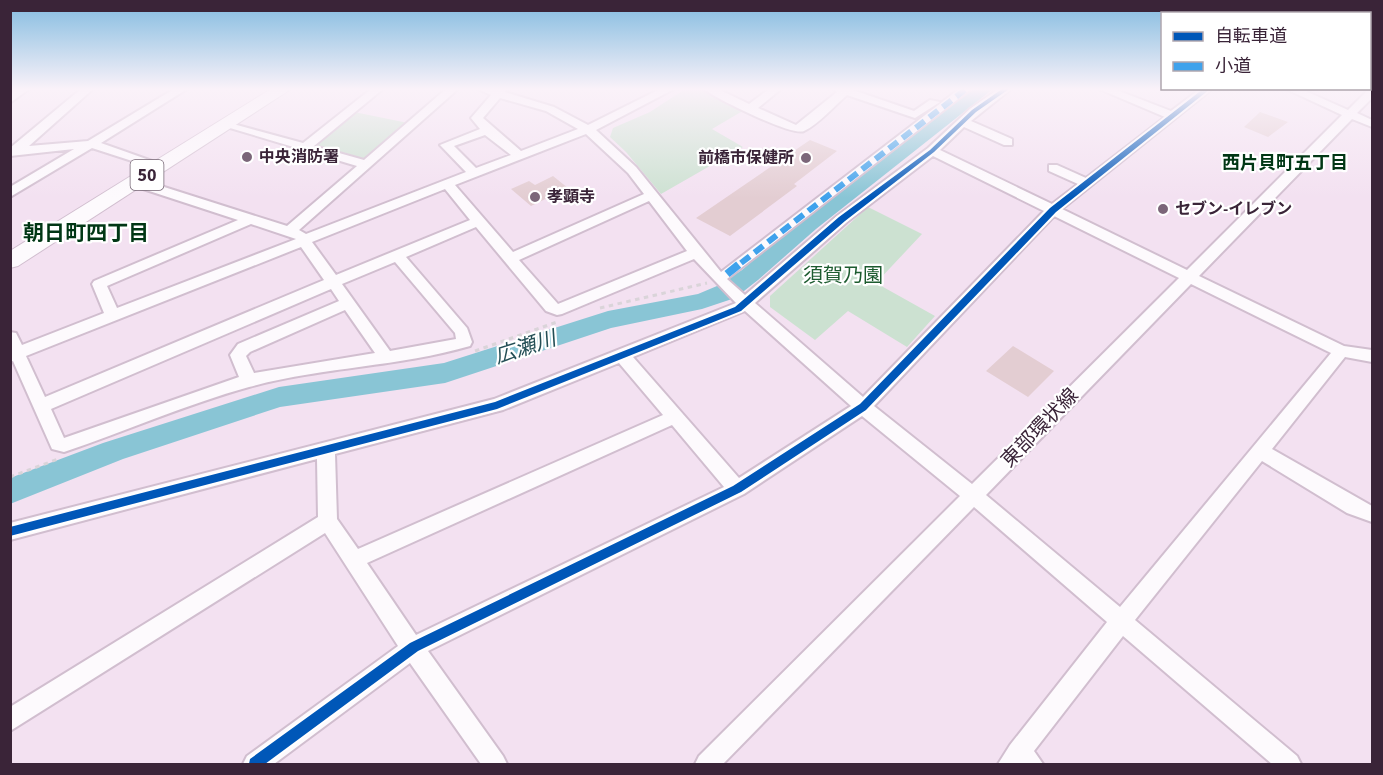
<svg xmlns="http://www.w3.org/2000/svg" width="1383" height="775" viewBox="0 0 1383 775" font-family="'Source Sans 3','Noto Sans JP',sans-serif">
  <rect width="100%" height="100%" fill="#f3e1f1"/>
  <path fill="#cce1d1" d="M685,89H703L746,109L712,129L743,147L661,194L626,152L610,137L613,128L650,112Z
    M354,112L408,123L367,158L361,160L313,147L314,143Z
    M868,207L922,234L876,283L935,316L907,347L848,311L815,340L770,307V296Z"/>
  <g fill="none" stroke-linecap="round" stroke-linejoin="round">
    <path fill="#89c5d5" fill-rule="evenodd" d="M972,89H993L816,229L758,280L735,298L702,309L611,328L445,383L280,407L123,459L10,504V478L103,443L279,387L444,363L608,311L698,294L717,286L742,270L800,219Z"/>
  </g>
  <path fill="#e3cdd2" d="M1260,112L1288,122L1268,137L1244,127Z
    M810,140L837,151L794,184L797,186L730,236L696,218Z
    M553,176L568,188L531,206L511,189L529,181L535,185Z
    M1013,346L1054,371L1028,397L986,371Z"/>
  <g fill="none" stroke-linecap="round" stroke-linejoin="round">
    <g stroke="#d1becf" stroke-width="4">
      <path id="minor" d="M17,89H29L10,103V94Z
        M81,89H93L29,146L88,141L174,89H187L101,143L166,166L160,170L92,148L10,197V187L74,149L10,156V148Z
        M371,89H383L314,146L364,160L446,89H458L299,230L306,234L466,172L440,145L480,129L471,118L491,95L478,89H507L505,92L554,107L588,125L660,89H674L596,130L636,167L721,272L959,89H971L727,279L745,295L837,216L928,148L970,109L999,89H1011L971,121L1012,139V145H1004L964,127L940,150L1052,204L1078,184L1049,171V165H1057L1086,178L1165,117L1099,89H1114L1171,111L1200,89H1212L1062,209L1187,270L1342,115L1286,89H1301L1348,110L1368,90L1372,89V98L1357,113L1372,120V127L1352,119L1199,276L1344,346L1372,350V362L1345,357L1272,449L1372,506V522L1347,513L1262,461L1135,620L1297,756L1301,764H1272L1123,636L1034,751L1043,764H998L1010,745L1107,622L974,507L723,764H695L699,756L960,496L862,416L744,494L428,651L503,756L507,764H481L410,663L274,764H243L247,756L398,646L325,533L10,731V707L318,517L317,459L10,540V523L494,399L736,303L694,259L562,314L557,315L546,311L476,227L406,257L467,328L472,342L470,346C398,367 322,367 249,387C187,404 126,431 64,452L52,449L13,361L10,362V332L16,333L22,345L104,313L92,284L94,281L238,220L131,185V179H139L287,226L357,166L220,125L226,122L303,143ZM500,98L546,111L578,129L521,151L483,118ZM586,134L628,173L644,194L513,252L455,185ZM485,135L511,155L476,168L454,146ZM933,156L1044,211L863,397L755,303L847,222ZM445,189L470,220L336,275L312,242ZM649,201L687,251L558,304L519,260ZM1054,216L1179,278L972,484L874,406ZM251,224L296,239L117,308L107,286ZM301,247L324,280L45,397L26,356ZM395,262L455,333L456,339L390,351L342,284ZM1191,284L1331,353L1120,607L986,495ZM331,289L339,301L238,344L230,355L239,377L64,438L51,409ZM345,310L375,353L254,373L246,356L250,352ZM745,311L851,406L739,478L633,357ZM619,363L663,415L358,549L337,519L335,454L503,410ZM672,425L724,487L416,635L367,563Z
        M704,89H718L749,104L769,89H781L758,108L796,125L837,92L834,89H850L914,111L930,100L940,102L915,118L847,95C834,106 819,124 804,131C794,137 714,98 704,89Z"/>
    </g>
    <g stroke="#d1becf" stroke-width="2">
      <path id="highway" d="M271,89H291L18,266L10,268V251Z"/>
    </g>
    <path stroke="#dad4d9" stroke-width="3" stroke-dasharray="4.5 4.5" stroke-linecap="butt" d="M600,308L707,283
      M475,351L557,322
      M10,477L58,459"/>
    <use href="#minor" fill="#fdfafd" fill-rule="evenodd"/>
    <use href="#highway" fill="#fdfafd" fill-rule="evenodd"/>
    <path stroke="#3fa2ec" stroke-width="6" stroke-dasharray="11 6" stroke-linecap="butt" d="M741,263L966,89"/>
    <path stroke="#3fa2ec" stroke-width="8" stroke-dasharray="15 8" stroke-linecap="butt" d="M727,274L743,261"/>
    <g stroke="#fff" stroke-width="4">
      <path id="cycleway" d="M1002,89H1009L976,112L934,152L845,221L741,311L497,409L10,536V527L495,402L735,307L839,217L930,150L972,110Z
        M1203,89H1210L1056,212L866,410L741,492L418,651L265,764H249L250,759L410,643L733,486L860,404L1050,208Z"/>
    </g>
    <use href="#cycleway" fill="#0057b8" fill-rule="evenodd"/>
  </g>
  <linearGradient id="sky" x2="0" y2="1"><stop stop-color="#82bbe0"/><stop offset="0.45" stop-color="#faf2f9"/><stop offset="1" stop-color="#faf2f9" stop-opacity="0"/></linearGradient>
  <rect width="1383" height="198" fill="url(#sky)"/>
  <g fill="#7b6679" stroke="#fff" stroke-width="2">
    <circle cx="247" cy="157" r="6"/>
    <circle cx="806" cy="158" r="6"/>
    <circle cx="535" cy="197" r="6"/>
    <circle cx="1163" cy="209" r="6"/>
  </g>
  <g text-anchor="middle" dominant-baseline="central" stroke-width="4.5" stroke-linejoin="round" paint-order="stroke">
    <g font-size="16" font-weight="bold" fill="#3a2438" stroke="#fff" text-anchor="start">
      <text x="259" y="157">中央消防署</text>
      <text x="794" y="158" text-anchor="end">前橋市保健所</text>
      <text x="547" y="197">孝顕寺</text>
      <text x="1175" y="209">セブン-イレブン</text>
    </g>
    <g font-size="18" font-weight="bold" fill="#013715" stroke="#fff">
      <text x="1285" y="163">西片貝町五丁目</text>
    </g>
    <rect fill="#fff" stroke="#756674" stroke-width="1.5" x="130.5" y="160" width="33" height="30" rx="4.5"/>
    <g font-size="18" font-weight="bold" fill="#3a2438">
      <text x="147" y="175">50</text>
    </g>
    <g font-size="20" fill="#1c5b2f" stroke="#fff">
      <text x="843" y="276">須賀乃園</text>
    </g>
    <g font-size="20" fill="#3a2438" stroke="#fff">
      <text transform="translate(1040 428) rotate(-46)">東部環状線</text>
    </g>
    <g font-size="21" font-weight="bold" fill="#013715" stroke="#fff">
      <text x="86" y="233">朝日町四丁目</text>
    </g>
    <g font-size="21" font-style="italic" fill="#234e55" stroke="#fff">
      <text transform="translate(525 347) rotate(-18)">広瀬川</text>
    </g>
  </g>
  <rect width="1383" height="775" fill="none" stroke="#3a2438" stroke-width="24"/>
  <rect x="1161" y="12" width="210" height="78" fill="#ffffff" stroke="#b0a7af" stroke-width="1.5"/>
  <rect x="1173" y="32" width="30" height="9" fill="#0057b8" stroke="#b0a7af" stroke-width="1.5"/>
  <text x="1215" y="42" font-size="18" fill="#3a2438">自転車道</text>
  <rect x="1173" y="62" width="30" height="9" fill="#3fa2ec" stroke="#b0a7af" stroke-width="1.5"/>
  <text x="1215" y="72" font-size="18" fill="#3a2438">小道</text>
</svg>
